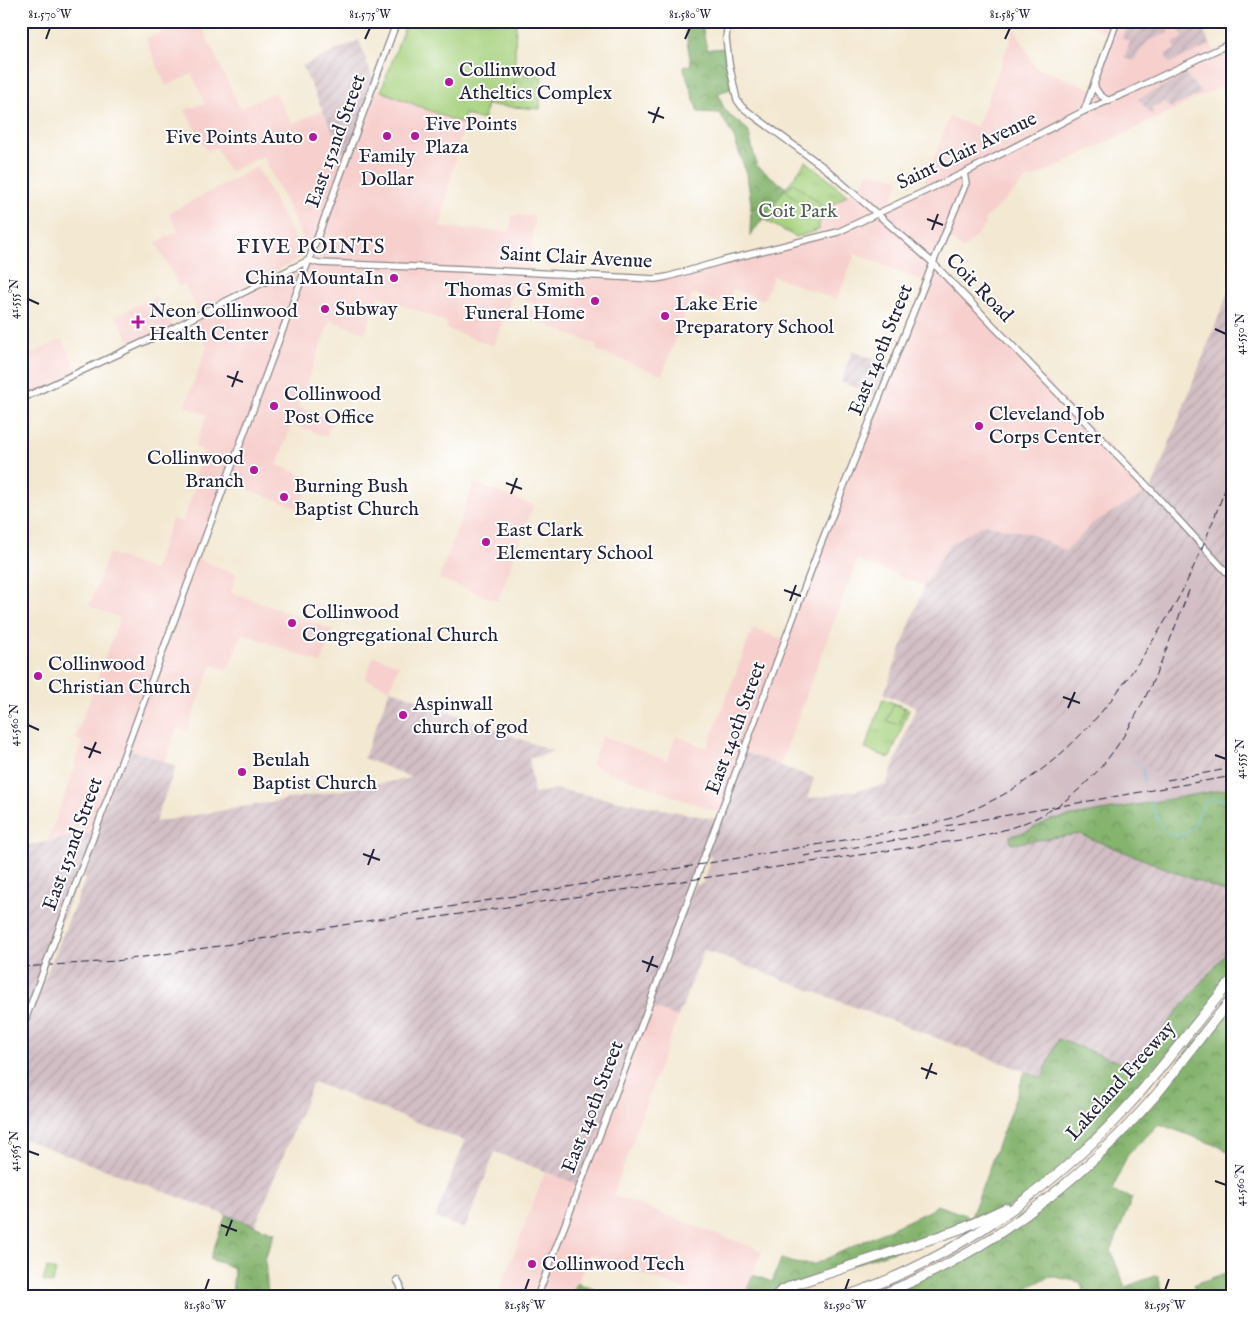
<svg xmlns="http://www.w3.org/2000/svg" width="1254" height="1318" viewBox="0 0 1254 1318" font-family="'IM FELL English',serif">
  <defs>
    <pattern id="industrial-furrows" width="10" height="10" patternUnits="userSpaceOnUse" patternTransform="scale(1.25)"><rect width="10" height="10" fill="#d2bec4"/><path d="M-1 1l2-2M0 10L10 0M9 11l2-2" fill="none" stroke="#b4a3a9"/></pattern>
    <pattern id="grass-dots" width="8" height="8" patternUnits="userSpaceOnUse" patternTransform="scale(1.25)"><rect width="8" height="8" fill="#a7d27f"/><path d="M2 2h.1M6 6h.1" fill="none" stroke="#8fb46f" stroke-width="1.8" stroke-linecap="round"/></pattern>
    <pattern id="forest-crowns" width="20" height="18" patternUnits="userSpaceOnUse" patternTransform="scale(1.25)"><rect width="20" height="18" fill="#85b46e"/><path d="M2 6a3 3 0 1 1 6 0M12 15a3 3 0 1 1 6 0" fill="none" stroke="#6c925c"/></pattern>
    <pattern id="park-tufts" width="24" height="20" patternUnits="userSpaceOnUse" patternTransform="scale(1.25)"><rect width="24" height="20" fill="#a7d27f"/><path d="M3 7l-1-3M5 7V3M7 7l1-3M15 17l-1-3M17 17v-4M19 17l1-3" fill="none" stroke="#8fb46f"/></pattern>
  </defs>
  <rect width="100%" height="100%" fill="#fff"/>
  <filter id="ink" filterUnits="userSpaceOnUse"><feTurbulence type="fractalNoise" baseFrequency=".02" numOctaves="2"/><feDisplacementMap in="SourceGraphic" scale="10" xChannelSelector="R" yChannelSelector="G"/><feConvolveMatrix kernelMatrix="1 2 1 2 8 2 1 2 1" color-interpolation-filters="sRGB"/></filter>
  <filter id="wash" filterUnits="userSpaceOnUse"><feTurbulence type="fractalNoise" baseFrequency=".0096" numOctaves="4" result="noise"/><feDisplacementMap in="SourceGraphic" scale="20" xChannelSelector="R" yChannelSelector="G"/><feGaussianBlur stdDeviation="1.12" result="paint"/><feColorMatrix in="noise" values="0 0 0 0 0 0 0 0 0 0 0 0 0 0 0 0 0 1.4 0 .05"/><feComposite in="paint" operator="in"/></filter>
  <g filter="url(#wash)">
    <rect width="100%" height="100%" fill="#f3e8d1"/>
    <path fill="#f7d0ce" d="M157,21H199L240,108L275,92L292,124L322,110L342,152L372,88L463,124L440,227L510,232L512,215L534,216L530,273L654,279L822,235L819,230V223L825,209L852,191L857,196L868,172L900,179L890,207L922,192L949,117L977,127L1014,30H1016L1035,67L1092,89L1112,34L1085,24L1086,21H1198L1214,51L1233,42V81L1090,150L1030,179L1028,178L983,221L986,225L963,250L945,234L933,263L1151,490L1094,522L1066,551L1031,534L949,545L924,586L857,560L780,765L744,752L721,814L591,765L602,736L667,760L676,736L707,748L753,628L785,640L925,282L855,254L837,300L773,276L764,300L733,289L726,306L693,293L662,375L596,350L597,345L528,318L534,303L513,294L493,346L446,328L447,322L379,296L365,333L330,320L298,407L333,420L326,437L292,424L277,465L311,478L300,509L226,481L198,559L237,574L231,592L333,630L321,663L242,633L228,670L212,665L187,731L177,728L165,762L127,748L95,832L47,842L76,765L74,763L82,742L75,739L120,618L89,606L109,553L154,570L172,519L182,522L197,483L193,481L204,451L195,447L207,415L185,406L207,347L194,317L200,314L184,284L179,287L156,243L178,231L169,213L257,167L300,248L298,259L217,301L219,304L309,260L305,242L263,156L229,172L216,147L207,152L185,110L205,103L192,74L166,86L146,39L162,32Z
      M155,296L174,328L133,347L116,316Z
      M62,339L78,373L26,397L24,448H21V359Z
      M474,483L533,505L498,601L439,579Z
      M374,656L399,665L390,689L365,679Z
      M648,1006L678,1017L634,1135L635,1136L613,1195L762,1251L744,1297H703L589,1254L572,1297H497L545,1172Z"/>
    <path fill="url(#industrial-furrows)" d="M1127,21H1173L1170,23L1168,33L1148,41L1133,61L1124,58L1130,42L1122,38Z
      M1175,21H1198L1211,45L1169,63L1165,54L1176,49L1173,43L1183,37Z
      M359,40L374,82L348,153L342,152L302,66Z
      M1186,75L1202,93L1171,108L1163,102L1151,108L1153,116L1138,99Z
      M1233,280V774L1181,785H981L919,810V814L704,858L744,752L814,778L807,799L886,785L916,707L884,694L924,586L949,545L984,524L1031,534L1066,551L1094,522L1151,490Z
      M852,351L892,366L880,397L841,382Z
      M390,689L552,751L541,756L529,758L534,794L556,789L715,819L580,1185L495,1152L465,1229L435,1218L465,1141L313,1082L255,1226L21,1138V1036L86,878H78L21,1031V846L47,842L95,832L127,748L176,766L155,822L412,778L364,758Z
      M1078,834L1233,895V944L1132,1067L1058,1039L1042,1078L704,950L678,1017L648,1006L694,885L1000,839L1010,836L1012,844Z"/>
    <path fill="#d2bec4" d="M1233,421V499L1212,552L1191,528Z
      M1187,538L1207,560L1170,663L1151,704L1128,746L1158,778L1233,765V788L1050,820L1025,832L1000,839L702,884L712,856L919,815V810L981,785L1037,748L1120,666L1164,591Z"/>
    <path fill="url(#grass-dots)" stroke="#647a5d" d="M514,72L542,75L540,109L487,105L490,92L514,94Z"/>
    <path fill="url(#forest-crowns)" stroke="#546b54" d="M686,21H701L707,49L727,48L734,88L718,93L724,108L732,117L748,130L757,166L786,188L750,236L751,204L747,175L734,138L720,113L698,112L683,66L691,65L686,34Z
      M1233,788V895L1079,834L1011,844L1010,836L1025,832L1050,820Z
      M1233,944V979L1137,1096L1027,1198L963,1228L813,1278L775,1297H744L753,1275L772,1282L781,1259C793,1263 802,1265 815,1264L929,1211L937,1205L971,1217L1025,1072L1042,1078L1058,1039L1132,1067Z
      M1233,998V1154L1218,1146L1159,1124L1127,1156L1112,1191L1132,1198L1111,1251L1125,1287L1157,1275L1165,1297H1086L1080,1282L1050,1276L1009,1297H885L1006,1228L1112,1142Z
      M226,1215L275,1233L265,1259L268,1297H232L234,1268L210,1259Z
      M1233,1270V1297H1198L1193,1285Z
      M577,1283L615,1297H572Z"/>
    <path fill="url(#park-tufts)" stroke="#647a5d" d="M806,161L847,195L826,209L828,213L819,223V230L796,237L763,219Z
      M883,699L909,709L890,758L865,749Z"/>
    <path fill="#a7d27f" stroke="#647a5d" d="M407,21H516L514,94L490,92L483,120L464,114L463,124L381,91Z
      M793,183L821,204L814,214L786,191Z
      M894,704L905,709L899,725L887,721Z
      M47,1268L56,1271L52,1284L43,1281Z"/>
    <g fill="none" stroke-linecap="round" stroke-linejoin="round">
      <path stroke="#63c2e2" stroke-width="1" d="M1133,759L1143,769L1144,781
        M1150,800C1156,815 1163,843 1183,834C1187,832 1193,828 1195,824C1199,815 1200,804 1211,799C1218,796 1226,802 1233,805"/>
    </g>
  </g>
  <g filter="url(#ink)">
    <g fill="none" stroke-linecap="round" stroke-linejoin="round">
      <g stroke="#8a8586" stroke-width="8">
        <path id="tertiary" d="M728,21L726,38L729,63L737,100L742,107L826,169L933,263L1151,490L1233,579
          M1094,83C1096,92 1100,96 1109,101
          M1084,111L1117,21
          M21,399L174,328L194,317L309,260L319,263L465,269L655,279L667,277L722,261L838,232L964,173L1084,111L1126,93L1233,42
          M60,926L326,214L397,21
          M397,1280C401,1286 403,1290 399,1297
          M21,1292L163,1297
          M537,1297L628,1061L820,546L933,263L966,183L964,173
          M1226,1297L1233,1294"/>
      </g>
      <g stroke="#8a8586" stroke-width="11">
        <path id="motorway" d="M775,1297L781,1291L793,1285L937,1237L963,1228L1006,1208
          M843,1297C954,1260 1060,1184 1137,1096C1170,1058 1200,1017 1233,979
          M875,1297C984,1256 1079,1183 1155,1096C1182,1064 1205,1029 1233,998"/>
      </g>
      <use href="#tertiary" stroke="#fff" stroke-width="5.5"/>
      <use href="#motorway" stroke="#fff" stroke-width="9"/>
      <path stroke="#22223b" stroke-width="1" stroke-dasharray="8 4" stroke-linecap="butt" d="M1167,780L1233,768
        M945,826L1233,776
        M804,856L954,830
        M419,920L967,839C991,834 1014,828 1036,818C1125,775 1157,673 1190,588
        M21,967L116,961L219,946L892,832C916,827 940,823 962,814C1047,781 1100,722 1148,648C1165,622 1181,596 1193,568C1208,536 1220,502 1233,469"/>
      <g stroke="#8a8586" stroke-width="8" stroke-linecap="butt">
        <path id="tertiary-bridge" d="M21,1031L60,926"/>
      </g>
      <use href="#tertiary-bridge" stroke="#fff" stroke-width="5.5"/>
    </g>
  </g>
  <path fill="none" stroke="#22223b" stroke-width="2" d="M46,39L50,28M365,39L370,28M685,39L690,28M1005,39L1010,28M648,112L664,118M653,123L659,107M927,219L943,225M932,230L938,214M28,299L39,304M1215,329L1226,334M227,376L243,382M232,387L238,371M506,483L522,489M511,494L517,478M784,590L801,596M790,601L796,585M1063,697L1080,703M1068,708L1075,692M28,725L39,730M84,747L101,753M1215,755L1226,759M89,758L96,742M363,854L380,860M368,865L374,849M642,961L658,967M647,972L653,956M921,1068L937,1074M926,1079L932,1063M28,1151L39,1155M1215,1181L1226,1185M221,1225L237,1231M226,1236L232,1220M205,1290L209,1279M525,1290L529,1279M845,1290L849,1279M1165,1290L1169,1279"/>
  <g fill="#b5179e" stroke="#fff" stroke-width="2">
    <circle cx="449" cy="82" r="5"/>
    <circle cx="387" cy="136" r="5"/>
    <circle cx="415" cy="136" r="5"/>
    <circle cx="313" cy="137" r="5"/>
    <circle cx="394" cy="278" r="5"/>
    <circle cx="595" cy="301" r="5"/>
    <circle cx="325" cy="309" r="5"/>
    <circle cx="665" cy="316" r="5"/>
    <path d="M135.5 314.5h5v5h5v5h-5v5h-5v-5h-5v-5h5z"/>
    <circle cx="274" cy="406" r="5"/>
    <circle cx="979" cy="426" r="5"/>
    <circle cx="254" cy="470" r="5"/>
    <circle cx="284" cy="497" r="5"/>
    <circle cx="486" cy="542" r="5"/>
    <circle cx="292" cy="623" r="5"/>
    <circle cx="38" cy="676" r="5"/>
    <circle cx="403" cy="715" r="5"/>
    <circle cx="242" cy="772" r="5"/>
    <circle cx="532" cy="1264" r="5"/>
  </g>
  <g text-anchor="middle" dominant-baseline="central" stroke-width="4" stroke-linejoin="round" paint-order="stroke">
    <g font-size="20" fill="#22223b" stroke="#fff" text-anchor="start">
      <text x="459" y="70">Collinwood<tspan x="459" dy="23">Atheltics Complex</tspan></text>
      <text x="425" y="124">Five Points<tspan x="425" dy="23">Plaza</tspan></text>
      <text x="303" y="137" text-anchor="end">Five Points Auto</text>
      <text x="387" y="156" text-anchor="middle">Family<tspan x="387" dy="23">Dollar</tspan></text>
      <text x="384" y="278" text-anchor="end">China MountaIn</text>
      <text x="585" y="290" text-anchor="end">Thomas G Smith<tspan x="585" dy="23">Funeral Home</tspan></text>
      <text x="675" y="304">Lake Erie<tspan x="675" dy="23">Preparatory School</tspan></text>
      <text x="335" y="309">Subway</text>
      <text x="149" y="311">Neon Collinwood<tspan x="149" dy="23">Health Center</tspan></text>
      <text x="284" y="394">Collinwood<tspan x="284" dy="23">Post Office</tspan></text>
      <text x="989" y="414">Cleveland Job<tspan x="989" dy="23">Corps Center</tspan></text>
      <text x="244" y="458" text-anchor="end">Collinwood<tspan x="244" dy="23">Branch</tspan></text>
      <text x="294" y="486">Burning Bush<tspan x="294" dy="23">Baptist Church</tspan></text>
      <text x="496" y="530">East Clark<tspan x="496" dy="23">Elementary School</tspan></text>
      <text x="302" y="612">Collinwood<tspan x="302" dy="23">Congregational Church</tspan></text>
      <text x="48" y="664">Collinwood<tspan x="48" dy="23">Christian Church</tspan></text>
      <text x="413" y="704">Aspinwall<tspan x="413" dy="23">church of god</tspan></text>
      <text x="252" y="760">Beulah<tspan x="252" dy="23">Baptist Church</tspan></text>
      <text x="542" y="1264">Collinwood Tech</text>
    </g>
    <g font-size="20" fill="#22223b" stroke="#fff">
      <text transform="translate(336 141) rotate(-70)">East 152nd Street</text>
      <text transform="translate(967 151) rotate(-26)">Saint Clair Avenue</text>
      <text transform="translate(576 258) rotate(3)">Saint Clair Avenue</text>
      <text transform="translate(979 288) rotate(46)">Coit Road</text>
      <text transform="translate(881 350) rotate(-68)">East 140th Street</text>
      <text transform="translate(736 728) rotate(-70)">East 140th Street</text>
      <text transform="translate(73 844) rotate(-70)">East 152nd Street</text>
      <text transform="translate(1121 1081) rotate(-48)">Lakeland Freeway</text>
      <text transform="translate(593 1107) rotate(-69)">East 140th Street</text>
    </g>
    <g font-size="20" fill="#516053" stroke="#fff">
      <text x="798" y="211">Coit Park</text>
    </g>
    <g font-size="21" letter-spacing="1" fill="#22223b" stroke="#fff">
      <text x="311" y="247">FIVE POINTS</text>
    </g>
  </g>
  <rect width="1254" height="1318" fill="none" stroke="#fff" stroke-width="55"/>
  <rect x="28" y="28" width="1198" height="1262" fill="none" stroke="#22223b" stroke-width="2"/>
  <g font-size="12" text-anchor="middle" fill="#22223b">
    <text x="50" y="18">81.570°W</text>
    <text x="370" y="18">81.575°W</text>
    <text x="690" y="18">81.580°W</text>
    <text x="1010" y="18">81.585°W</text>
    <text transform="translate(14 299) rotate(-90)" y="4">41.555°N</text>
    <text transform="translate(1240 334) rotate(-90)" y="4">41.550°N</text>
    <text transform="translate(14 725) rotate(-90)" y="4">41.560°N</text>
    <text transform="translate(1240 759) rotate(-90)" y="4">41.555°N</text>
    <text transform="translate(14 1151) rotate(-90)" y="4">41.565°N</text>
    <text transform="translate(1240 1185) rotate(-90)" y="4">41.560°N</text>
    <text x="205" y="1309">81.580°W</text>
    <text x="525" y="1309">81.585°W</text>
    <text x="845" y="1309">81.590°W</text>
    <text x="1165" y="1309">81.595°W</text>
  </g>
</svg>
